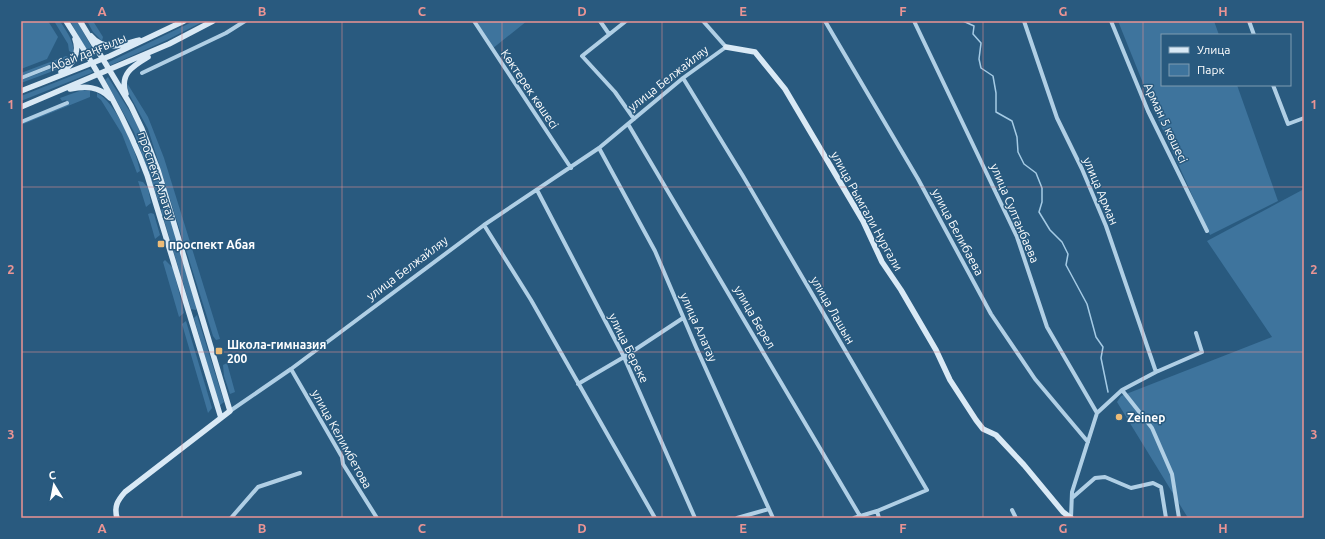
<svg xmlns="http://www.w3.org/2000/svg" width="1325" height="539" viewBox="0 0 1325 539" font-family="Ubuntu,sans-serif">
  <rect width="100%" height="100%" fill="#295a7f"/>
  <path fill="#3e749d" d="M21,21H48L58,37L47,59L21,69Z
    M54,21H60C66,31 75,42 73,53L69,51L68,44Z
    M70,21H77L96,55L91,58Z
    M87,21H93L103,37L102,41L93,32Z
    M194,21H204L167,40L111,65L107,63Z
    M476,21H527L492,49Z
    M1118,21H1214L1219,35H1162V85H1237L1278,201L1210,235L1153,108Z
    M66,56L72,59L64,67L21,83V80L53,68L51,64L21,76V73Z
    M89,69L93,71L91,73L21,101V96Z
    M108,77L134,118L145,144L164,198L163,201L158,200L134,132L105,80Z
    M127,83L148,117L164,158L220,339L216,340L213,336L148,129L129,94Z
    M82,90L90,91V97L21,125V123L68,104L66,100L62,101L60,98Z
    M97,93C116,102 136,150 140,171L137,173L122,134L101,100L97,97Z
    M138,181L143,182L148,188L151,203L146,207Z
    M1304,189V518H1188L1117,402L1121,396L1272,337L1207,241Z
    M165,206L167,208L197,308L196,310L191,309L161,210Z
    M151,213L154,214L160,235L155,239L148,214Z
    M165,260L173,268L183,308L184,313L179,317L163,262Z
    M197,315L224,402L219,406L194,318Z
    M186,321L212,408L208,413L182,324Z
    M227,363L235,392L230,394L224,376L223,365Z"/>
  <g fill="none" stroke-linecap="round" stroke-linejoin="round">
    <path stroke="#a5cbe5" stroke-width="1.5" d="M963,21L974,26L973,34L981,43L979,59L981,68L993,76L996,93V112L1012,121L1017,137L1018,152L1024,164L1036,173L1042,188V202L1039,212L1050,230L1062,242L1068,254L1066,265L1087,304L1096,337L1103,347L1101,358L1108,392"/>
    <path stroke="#b0cfe5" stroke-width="4" d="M474,21L571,168
      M600,21L609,34
      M626,21L582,56L615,92L634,119
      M825,21L918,179L991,314L1035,379L1088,442
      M914,21L1017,237L1047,327L1097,413
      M1024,21L1057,118L1082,169L1106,226L1156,372L1122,390L1097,413L1072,492L1071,518
      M1111,21L1148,111L1207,231
      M1249,21L1254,35
      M142,73L226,33L245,21
      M21,78L49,67
      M683,78L743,176L927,490L877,511L854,518
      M1273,85L1288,124L1304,118
      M21,122L67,103
      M628,124L860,516
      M599,148L655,251L696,347L773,518
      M537,190L624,357L695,518
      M484,225L531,300L655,518
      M291,369L342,457L343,464L377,518
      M1156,372L1202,352L1196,333
      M578,384L624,357L683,318
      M1122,390L1152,428L1172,474L1179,518
      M230,411L291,369L484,225L599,148L683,78L726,47L703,21
      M1072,498L1095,478L1105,477L1131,488L1153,483L1161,487L1166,518
      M1012,510L1016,518
      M877,511L879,518
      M231,518L258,487L300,473
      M737,518L769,509"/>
    <path stroke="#d9e9f5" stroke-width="5.5" d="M66,21C97,70 127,120 147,175L221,418
      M80,21L131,106L142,129L158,170L230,411L125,492C117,501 114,507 117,518
      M91,36C104,52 123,45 139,40
      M726,47L755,52L785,89L863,221L882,262L901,290L936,350L950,380L976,420L983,429L996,435L1024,465L1063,512L1071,518
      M61,72C73,65 80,53 75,39
      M70,89C85,86 99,86 110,98
      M21,91L110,56L184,21
      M126,94C119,74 133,66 148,57
      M21,107L169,44L213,21"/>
  </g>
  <path fill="none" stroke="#ea9494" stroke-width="1" stroke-opacity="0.55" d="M182,21V518M342,21V518M502,21V518M662,21V518M823,21V518M983,21V518M1143,21V518M21,187H1304M21,352H1304"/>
  <g fill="#ecbb77" stroke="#295a7f" stroke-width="1.5">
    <rect x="157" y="240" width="8" height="8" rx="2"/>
    <rect x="215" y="347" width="8" height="8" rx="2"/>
    <circle cx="1119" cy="417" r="4"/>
  </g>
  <g text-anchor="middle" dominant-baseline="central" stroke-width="3" stroke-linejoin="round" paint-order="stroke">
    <g font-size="12" fill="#fff" stroke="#295a7f">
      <text transform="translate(88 52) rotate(-22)">Абай даңғылы</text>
      <text transform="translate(668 78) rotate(-38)">улица Белжайляу</text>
      <text transform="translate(530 89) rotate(56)">Көктерек көшесі</text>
      <text transform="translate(1166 123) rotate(65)">Арман 5 көшесі</text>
      <text transform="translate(157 176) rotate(71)">проспект Алатау</text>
      <text transform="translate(1101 191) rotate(67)">улица Арман</text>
      <text transform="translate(867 211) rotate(61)">улица Рымгали Нургали</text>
      <text transform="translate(1015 213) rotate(67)">улица Султанбаева</text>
      <text transform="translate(958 232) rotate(62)">улица Белибаева</text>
      <text transform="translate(407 268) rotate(-37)">улица Белжайляу</text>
      <text transform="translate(833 310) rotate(60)">улица Лашын</text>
      <text transform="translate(755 317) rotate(60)">улица Берел</text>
      <text transform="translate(699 327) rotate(66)">улица Алатау</text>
      <text transform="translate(629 348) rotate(64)">улица Береке</text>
      <text transform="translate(342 439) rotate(61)">улица Келимбетова</text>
    </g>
    <g font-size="12" font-weight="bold" fill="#fff" stroke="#295a7f" text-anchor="start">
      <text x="169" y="244">проспект Абая</text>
      <text x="227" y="344">Школа-гимназия<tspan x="227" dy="14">200</tspan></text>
      <text x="1127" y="417">Zeinep</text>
    </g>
  </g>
  <rect width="1325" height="539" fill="none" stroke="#295a7f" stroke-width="44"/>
  <rect x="1161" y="34" width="130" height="52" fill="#295a7f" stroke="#7f9cb2"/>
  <rect x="1169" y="47" width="20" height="6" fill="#d9e9f5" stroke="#7f9cb2"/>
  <text x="1197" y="54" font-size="12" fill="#ffffff">Улица</text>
  <rect x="1169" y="64" width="20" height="12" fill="#3e749d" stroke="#7f9cb2"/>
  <text x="1197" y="74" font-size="12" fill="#ffffff">Парк</text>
  <g transform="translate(54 485) rotate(350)" stroke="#295a7f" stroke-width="3" paint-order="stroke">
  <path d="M0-3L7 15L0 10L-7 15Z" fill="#ffffff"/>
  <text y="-6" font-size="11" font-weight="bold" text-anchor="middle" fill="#ffffff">С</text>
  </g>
  <rect x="22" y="22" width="1281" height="495" fill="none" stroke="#ea9494" stroke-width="1.5"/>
  <g font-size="13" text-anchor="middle" font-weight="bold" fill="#ea9494">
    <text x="102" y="16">A</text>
    <text x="262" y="16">B</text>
    <text x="422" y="16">C</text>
    <text x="582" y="16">D</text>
    <text x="743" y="16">E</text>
    <text x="903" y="16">F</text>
    <text x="1063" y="16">G</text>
    <text x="1223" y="16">H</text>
    <text x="11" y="109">1</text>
    <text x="1314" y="109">1</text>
    <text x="11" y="274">2</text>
    <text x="1314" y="274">2</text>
    <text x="11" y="439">3</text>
    <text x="1314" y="439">3</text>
    <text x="102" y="533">A</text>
    <text x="262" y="533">B</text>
    <text x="422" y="533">C</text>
    <text x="582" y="533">D</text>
    <text x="743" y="533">E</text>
    <text x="903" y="533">F</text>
    <text x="1063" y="533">G</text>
    <text x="1223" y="533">H</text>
  </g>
</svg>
